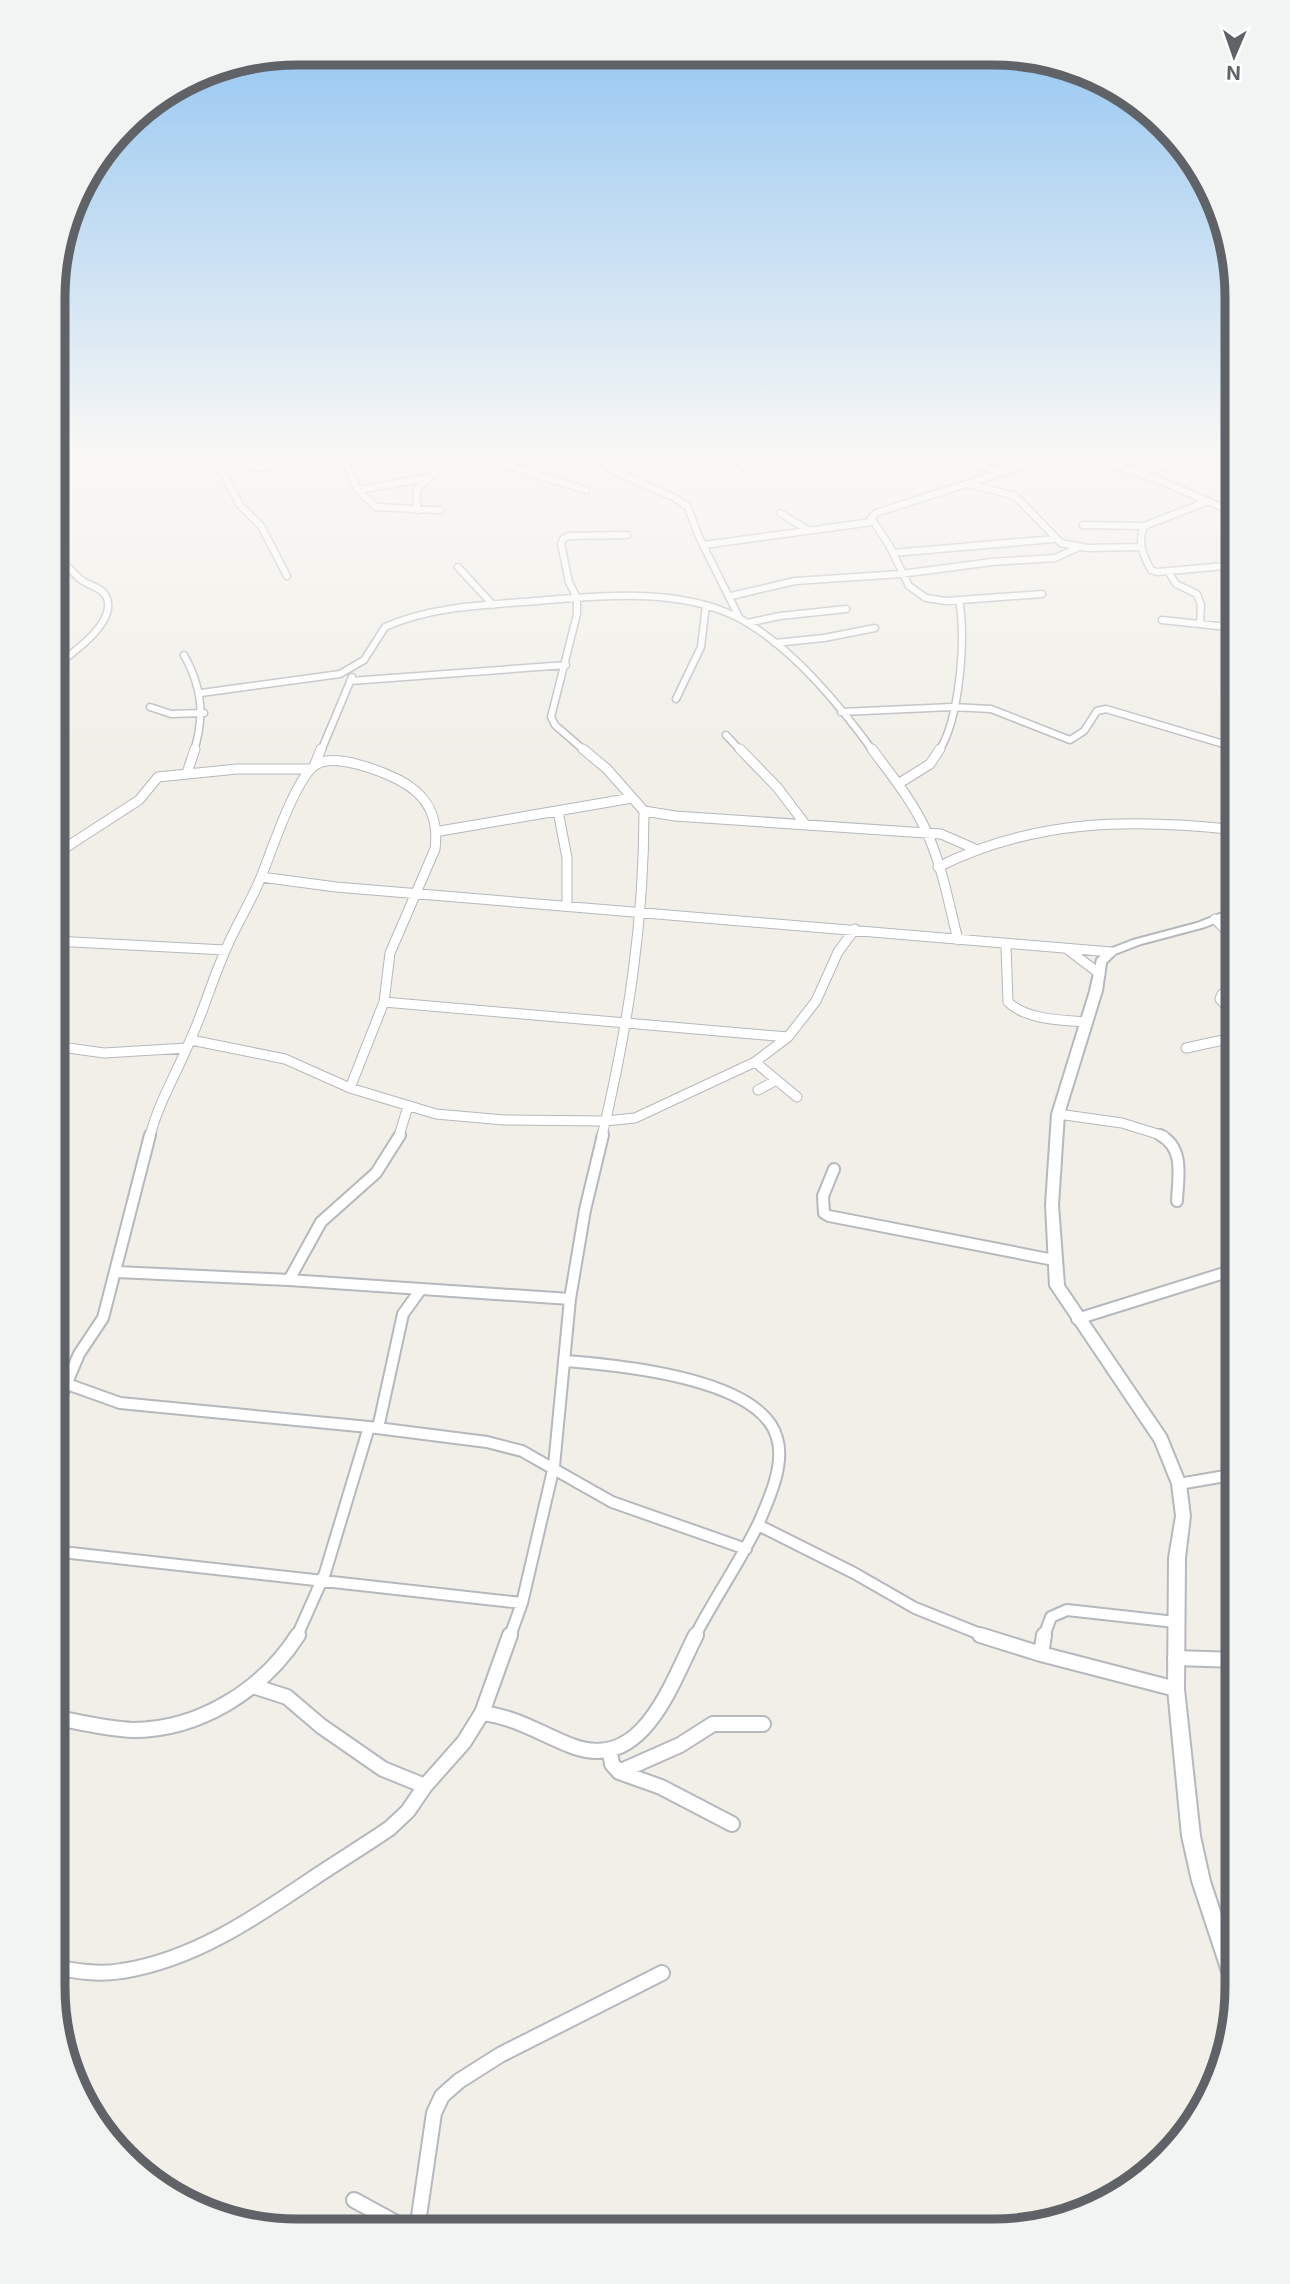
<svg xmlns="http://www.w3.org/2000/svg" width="1290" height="2284" viewBox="0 0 1290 2284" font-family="Inter,sans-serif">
  <rect width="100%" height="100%" fill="#f1efe8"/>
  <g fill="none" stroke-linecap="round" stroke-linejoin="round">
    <g stroke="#b5b8bc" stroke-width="9">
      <path id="minor-far3" d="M205,452L224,475L240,505L261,526L287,576
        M232,452L256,468L292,461
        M340,452L358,490L376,507L440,510
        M463,452C505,463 544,478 586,490
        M593,452L612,470L675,498L688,507L699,537L739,617
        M1075,452L1161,481L1237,514
        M955,458L1005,473
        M54,462L93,452
        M343,462L380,452
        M716,465L724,461L720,452
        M1113,465L1169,452
        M609,467L633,452
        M737,470L752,459L784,452
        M1142,474L1171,464
        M969,484L1015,496L1061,543L1088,548L1140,547
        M359,490L426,478
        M1209,501L1144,526C1137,542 1143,555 1151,570L1157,572L1237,565
        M417,510V489L448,461L452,452
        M780,513L808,530
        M1083,525L1144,526
        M704,545L872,522
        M893,553L1054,539
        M54,557C67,562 72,574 83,581C91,586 102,588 106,596C119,622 71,654 54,667
        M458,567L493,605
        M1168,571L1176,584L1197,594L1201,605L1200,624
        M1042,594L946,601L926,598L909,586L889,545L871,518L876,513L1066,452
        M731,596L795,581L901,574L992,562L1055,558L1077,548
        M1162,620L1237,628
        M747,623L780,616L846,609
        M775,643L824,638L875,628
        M184,655C202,687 205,715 194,751
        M350,681L566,665
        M201,693L340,674L364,660L385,627C432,606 486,605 537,601C601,596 677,587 737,617C789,644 839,704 873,751
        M676,699L701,647L706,605
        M150,707L171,714L204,713
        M841,712L952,707L991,709L1070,740L1084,731L1097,711L1106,709L1237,748
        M726,735L741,751
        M321,751L352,677
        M585,751L555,725L551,717L577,614V598L569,582L561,544L563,539L569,536L627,535
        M939,751C960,718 966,638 959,600"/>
    </g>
    <g stroke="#b5b8bc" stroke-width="11">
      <path id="minor-far2" d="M583,749L607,769L644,811L675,816L941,834L973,848
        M740,749L777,787L805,824
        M872,749C892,776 915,804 928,835C943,869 949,905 958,940
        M315,764L321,749
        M187,773L195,749
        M898,784L930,764L940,749
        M558,811L567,858V906
        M440,831L632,798
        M938,867C1035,819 1131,818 1237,830
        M261,877L336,887L1111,952
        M54,880L65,848L139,800L158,777L237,769H310
        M1215,919L1237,941
        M54,941L225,950
        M1006,945L1008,1002C1027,1020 1061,1020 1086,1022
        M1067,949L1100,974
        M1237,987L1222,994L1220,999L1237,1018
        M384,1002L788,1037
        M191,1040L285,1059L350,1088L436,1114L504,1120L605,1121L635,1118L755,1062L788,1037L816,1001L838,952L855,929
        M54,1046L104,1053L187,1048
        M1186,1048L1237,1037
        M755,1062L797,1097
        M758,1090L777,1080
        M1058,1114L1122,1123L1164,1136
        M150,1136C158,1104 176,1074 189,1043C203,1013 212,980 226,949C236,925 251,902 261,877C271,853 296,775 317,764C336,753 381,771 399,780C428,795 439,817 435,849L390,953L384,1002L350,1088
        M399,1136L408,1106
        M602,1136C628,1027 644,923 644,811"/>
    </g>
    <g stroke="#b5b8bc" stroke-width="14">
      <path id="minor-far1" d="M1160,1135C1185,1148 1178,1177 1177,1201
        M834,1169L823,1196L824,1213L829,1216L1054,1260
        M117,1272L289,1280L570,1299
        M289,1280L321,1222L376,1173L400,1135
        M1077,1319L1237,1269
        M566,1361C618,1365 761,1378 777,1438C785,1463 770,1497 760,1520C741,1561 715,1597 695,1636
        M53,1364L70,1372
        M67,1384L120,1403L369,1427L487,1442L522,1451L612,1502L746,1549
        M53,1416L79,1354L103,1318L150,1135
        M378,1428L403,1314L421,1289
        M1179,1484L1237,1474
        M758,1525L854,1573L915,1608L985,1636
        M53,1551L522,1603
        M297,1636L325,1573L369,1427
        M510,1636L522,1603L554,1466L570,1299L585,1210L603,1135
        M1044,1636L1051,1617L1067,1610L1175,1622"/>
    </g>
    <g stroke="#b5b8bc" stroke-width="18">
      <path id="minor" d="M980,1635L1041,1654L1176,1689
        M1041,1654L1044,1635
        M1175,1658L1237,1660
        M253,1686L287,1697L321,1726L383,1769L425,1786
        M482,1713C516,1717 541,1734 572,1746C643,1773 671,1684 696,1635
        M53,1717C79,1722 106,1729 133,1730C199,1730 263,1690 298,1635
        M610,1752L612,1764L619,1772L661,1787L732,1824
        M619,1772L680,1745L713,1724H763
        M53,1967C76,1971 99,1975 122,1971C195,1960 259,1915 318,1875C342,1859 367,1844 390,1828L408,1811L425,1786L464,1742L482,1713L510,1635
        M1182,2141L1225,2061
        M354,2200L409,2230
        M417,2230L434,2113L442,2096L459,2081L500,2055L662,1973"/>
    </g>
    <g stroke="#b5b8bc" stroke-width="4">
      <path id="tertiary" d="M1237,907V914L1205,927L1141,944L1115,954L1106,963L1102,991L1064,1114L1058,1205L1064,1285L1166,1435L1186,1484L1190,1516L1185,1558L1184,1689L1200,1836L1210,1881L1237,1962V1999L1230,1997L1228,1990L1192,1881L1182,1836L1168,1689L1169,1558L1176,1516L1172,1484L1155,1442L1050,1286L1046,1205L1052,1114L1090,991L1097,959L1107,950L1133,940L1197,923Z"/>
    </g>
    <use href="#minor-far3" stroke="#fff" stroke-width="6"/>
    <use href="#minor-far2" stroke="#fff" stroke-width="9"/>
    <use href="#minor-far1" stroke="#fff" stroke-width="10"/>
    <use href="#minor" stroke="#fff" stroke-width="14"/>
    <use href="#tertiary" fill="#fff" fill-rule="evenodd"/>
  </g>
  <linearGradient id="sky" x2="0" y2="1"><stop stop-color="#8fc3f1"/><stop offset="0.59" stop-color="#f9f8f5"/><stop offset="1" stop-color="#f9f8f5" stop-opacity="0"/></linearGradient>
  <rect width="1290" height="772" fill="url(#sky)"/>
  <path d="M0 0H1290V2284H0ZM297 65H993A232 232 0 0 1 1225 297V1987A232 232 0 0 1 993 2219H297A232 232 0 0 1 65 1987V297A232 232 0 0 1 297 65Z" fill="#f2f3f3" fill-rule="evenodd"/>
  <path fill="none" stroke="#5f6368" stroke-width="9" d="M297 65H993A232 232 0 0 1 1225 297V1987A232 232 0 0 1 993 2219H297A232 232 0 0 1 65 1987V297A232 232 0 0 1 297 65Z"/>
  <g transform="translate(1234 56) rotate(182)" stroke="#ffffff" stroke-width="5" paint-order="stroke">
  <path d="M0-5L12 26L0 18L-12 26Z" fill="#5f6368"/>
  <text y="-10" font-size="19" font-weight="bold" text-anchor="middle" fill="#5f6368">N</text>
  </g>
</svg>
